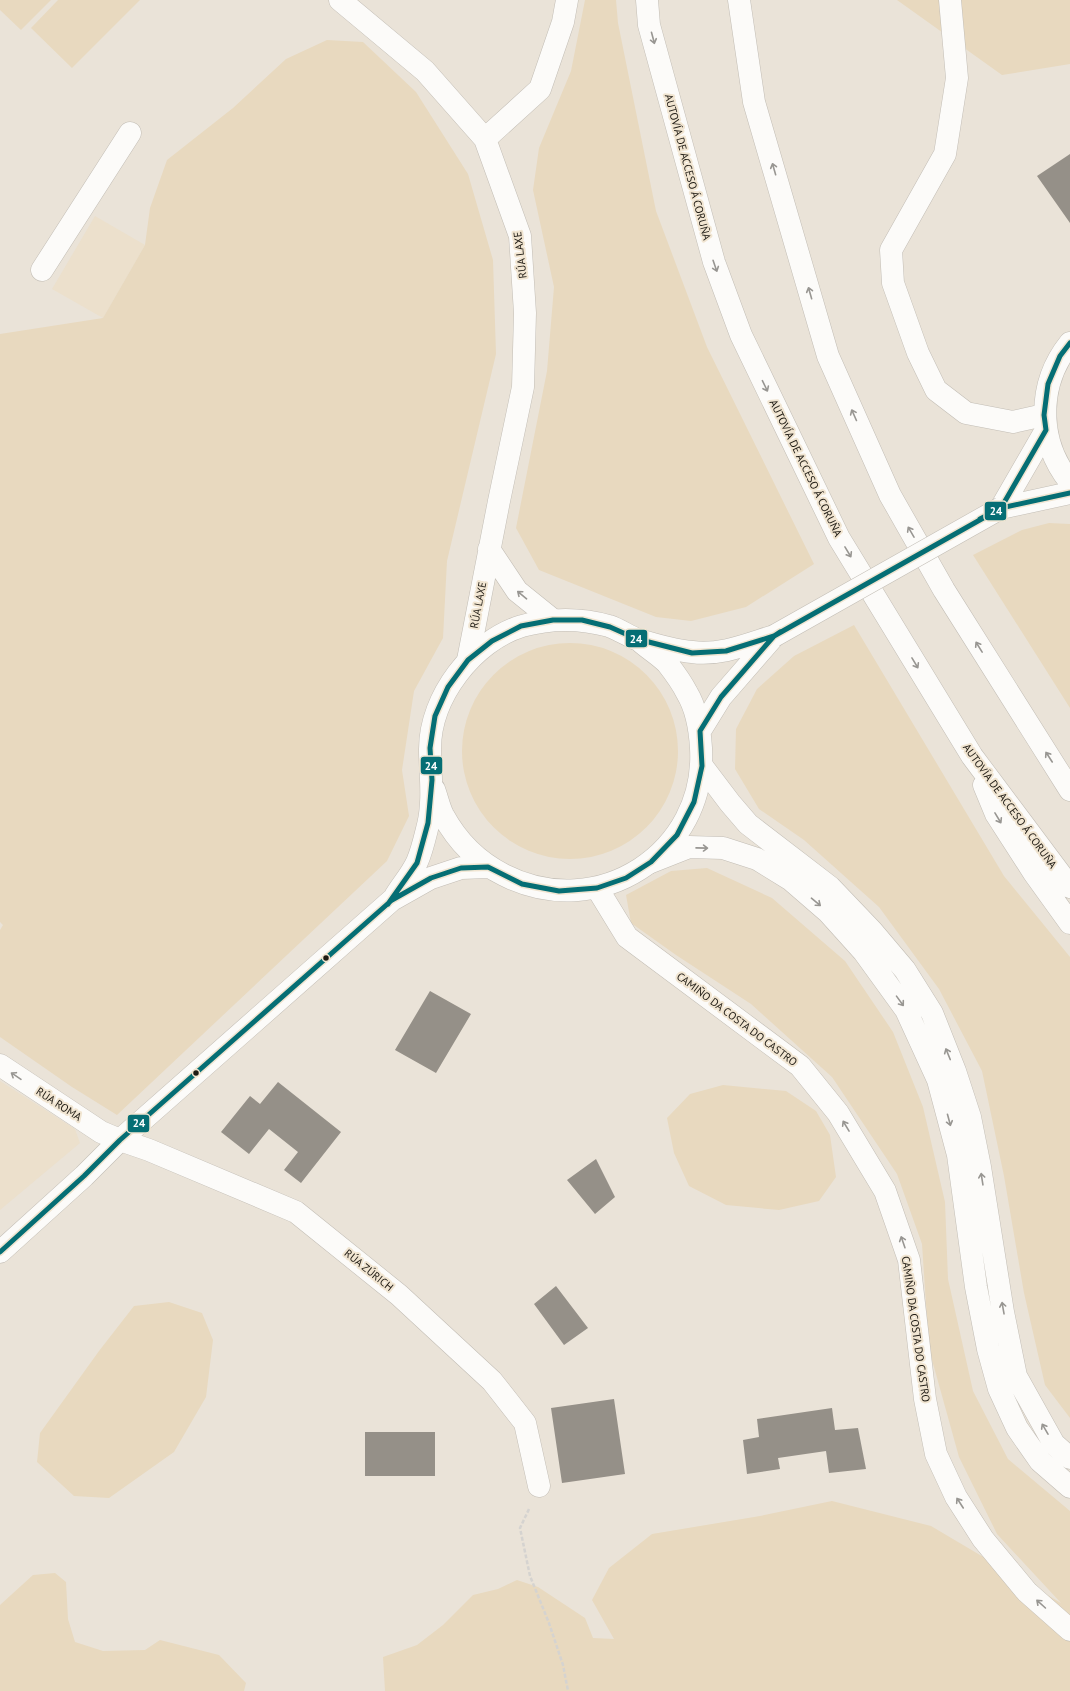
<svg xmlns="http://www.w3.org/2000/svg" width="1070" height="1691" viewBox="0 0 1070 1691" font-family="'PT Sans',sans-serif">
  <rect width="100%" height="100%" fill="#eae3d8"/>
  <path fill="#ece0cc" d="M95,216L145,245L103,318L52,289Z
    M0,1081L75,1129L80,1143L0,1210Z"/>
  <path fill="#e8d9bf" d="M0,0H51L21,30L0,10Z
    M58,0H140L72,68L31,28Z
    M585,0H616L618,23L656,211L707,347L814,564L746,607L691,621L656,617L539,570L516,528L547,371L554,287L533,190L539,148L571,71Z
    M897,0H1070V64L1002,75Z
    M327,40L363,42L416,92L468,174L493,260L496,354L447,561L443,638L414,691L402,770L409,816L387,861L117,1115L72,1087L0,1037V930L3,925L0,922V334L103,318L145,245L150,208L167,160L233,108L286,59Z
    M1049,523L1070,524V708L973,555L1022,530Z
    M854,625L1004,876L1070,957V1418L1045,1385L1024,1293L1004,1176L982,1071L939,989L879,907L804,840L759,809L735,769L736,729L757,689L794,656Z
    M462 751a108 108 0 1 1 216 0a108 108 0 1 1-216 0Z
    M707,868L772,898L845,961L893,1032L923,1107L945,1202L948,1279L973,1391L1008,1459L1070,1511V1691H385L383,1657L417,1645L443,1625L473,1595L498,1589L517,1580L538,1587L585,1618L593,1638L614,1639L592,1600L609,1568L652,1534L760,1516L832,1501L931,1526L1061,1603L997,1534L959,1457L929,1349L922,1244L897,1174L832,1077L751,1004L676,955L631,923L626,895L671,871Z
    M723,1085L786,1091L816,1111L830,1135L836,1177L819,1201L779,1210L726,1205L689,1186L674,1153L667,1118L690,1094Z
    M169,1302L202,1313L213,1340L206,1397L174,1452L109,1498L74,1496L37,1462L40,1433L99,1351L134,1306Z
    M55,1573L66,1582L68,1619L75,1642L103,1651L145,1650L160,1640L219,1655L246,1683L244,1691H0V1605L33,1575Z"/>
  <path fill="#959088" d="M1070,154V223L1037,176Z
    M430,991L471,1014L436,1073L395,1050Z
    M278,1082L341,1132L301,1183L284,1170L298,1152L269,1129L249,1154L221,1132L250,1096L260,1104Z
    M596,1159L615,1197L595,1214L567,1180Z
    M556,1286L588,1328L564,1345L534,1304Z
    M614,1399L625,1474L562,1483L551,1408Z
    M832,1408L835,1430L858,1428L866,1469L829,1473L826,1451L778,1458L780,1469L747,1474L743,1440L759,1437L757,1419Z
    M365,1432H435V1476H365Z"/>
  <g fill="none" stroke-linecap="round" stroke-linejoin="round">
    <g stroke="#c2bdb5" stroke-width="23">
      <path id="minor" d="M340,0L425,71L485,139L520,236L525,313L523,387L499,501L468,660
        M950,0L957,78L945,154L891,250L893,283L918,353L936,390L966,413L1013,422L1044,415
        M485,139L540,89L563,22L567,0
        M42,270L130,133
        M489,549L517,591L553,620
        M597,888L627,937L800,1066L838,1113L885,1191L909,1260L925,1399L936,1454L956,1497L983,1539L1027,1592L1070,1630
        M0,1065L101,1132L120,1140L149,1150L296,1212L399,1295L492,1381L525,1423L539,1486"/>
    </g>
    <g stroke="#c2bdb5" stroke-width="23">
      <path id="major" d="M1070,343C1037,384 1037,441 1070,482
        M1001,508L1046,430
        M1001,508L1070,493
        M700,731L721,697L774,636
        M434,789C437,797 439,807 443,815C457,841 478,862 504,875C598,923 707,853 701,748C700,731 696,708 687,693C682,683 674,672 667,663C659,655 649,649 641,642
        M394,898C401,886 411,875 417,862C422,851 425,837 428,825C434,800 430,774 430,749C430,697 473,641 522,626C551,618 580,618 609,626C618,629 627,635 636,639C649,643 678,651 692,652C720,656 748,644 774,636
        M0,1252L84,1176L120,1140L392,900L431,878L461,868L488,867"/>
    </g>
    <g stroke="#c2bdb5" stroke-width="23">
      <path id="highway" d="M647,0L649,25L714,262L741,335L839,538L972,756L1070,887
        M739,0L754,102L828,356L890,495L944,590L1070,790
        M702,766L730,803L748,824L830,887L872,931L905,970L932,1013L955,1071L970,1117L980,1167L1003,1312L1016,1376L1054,1444L1070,1458
        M984,785L996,814L1034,873L1070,923
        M651,862L689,847L723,848L757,859L791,880L828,912L864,952L906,1010L938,1080L958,1155L976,1287L988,1349L999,1389L1017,1428L1040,1461L1070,1487"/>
    </g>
    <path stroke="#d5d3d0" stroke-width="2.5" stroke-dasharray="4 2" stroke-linecap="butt" d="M529,1509L520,1528L530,1576L549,1623L563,1665L568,1691"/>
    <use href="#minor" stroke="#fcfbf9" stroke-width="22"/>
    <use href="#major" stroke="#fcfbf9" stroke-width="22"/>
    <use href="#highway" stroke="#fcfbf9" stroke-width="22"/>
    <g stroke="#c2bdb5" stroke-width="23" stroke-linecap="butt">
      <path id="major-bridge" d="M774,636L1001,508"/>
    </g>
    <use href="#major-bridge" stroke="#fcfbf9" stroke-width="22"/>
    <g stroke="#f1e5d1" stroke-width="8">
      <path id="bus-1" d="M980,519L1001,508L1070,493
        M388,904L417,863L428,823L432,780L430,748L435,716L448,687L468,660L492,641L521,626L553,620H582L610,627L637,639L692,653L726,651L774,636L780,632
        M0,1252L84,1176L120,1140L392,900L431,878L461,868L488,867L522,884L559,891L597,888L626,878L651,862L677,835L694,802L702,766L700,731L721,697L774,636L1001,508L1046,430L1044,415L1048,384L1060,356L1070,343"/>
    </g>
    <use href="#bus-1" stroke="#056e74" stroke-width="5"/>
  </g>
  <defs><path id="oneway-shaft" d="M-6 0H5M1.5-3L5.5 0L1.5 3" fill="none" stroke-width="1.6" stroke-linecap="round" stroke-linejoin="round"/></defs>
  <g stroke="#989692">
    <use href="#oneway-shaft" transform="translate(653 38) rotate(75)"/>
    <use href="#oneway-shaft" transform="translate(774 169) rotate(-106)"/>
    <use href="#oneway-shaft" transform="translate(715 266) rotate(71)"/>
    <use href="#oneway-shaft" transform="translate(810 293) rotate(-106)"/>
    <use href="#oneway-shaft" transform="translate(765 386) rotate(64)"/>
    <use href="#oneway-shaft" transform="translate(854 415) rotate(-114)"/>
    <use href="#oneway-shaft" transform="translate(911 532) rotate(-120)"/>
    <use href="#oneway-shaft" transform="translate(848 552) rotate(59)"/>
    <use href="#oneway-shaft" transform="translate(522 595) rotate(-140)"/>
    <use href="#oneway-shaft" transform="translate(979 647) rotate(-122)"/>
    <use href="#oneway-shaft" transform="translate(915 663) rotate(59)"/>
    <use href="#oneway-shaft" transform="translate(1049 757) rotate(-123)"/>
    <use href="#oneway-shaft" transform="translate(998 818) rotate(59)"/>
    <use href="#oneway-shaft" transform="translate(702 848) rotate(1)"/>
    <use href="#oneway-shaft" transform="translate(816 902) rotate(40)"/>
    <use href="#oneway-shaft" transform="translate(900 1001) rotate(54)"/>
    <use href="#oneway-shaft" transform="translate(948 1054) rotate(-112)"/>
    <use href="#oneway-shaft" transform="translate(16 1076) rotate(-146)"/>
    <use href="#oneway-shaft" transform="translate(949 1120) rotate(75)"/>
    <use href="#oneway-shaft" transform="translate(846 1126) rotate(-121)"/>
    <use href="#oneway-shaft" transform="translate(982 1179) rotate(-99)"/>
    <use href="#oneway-shaft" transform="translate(903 1242) rotate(-109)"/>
    <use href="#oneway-shaft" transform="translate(1003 1308) rotate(-100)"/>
    <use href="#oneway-shaft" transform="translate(1045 1429) rotate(-120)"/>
    <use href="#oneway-shaft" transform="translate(960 1503) rotate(-123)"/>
    <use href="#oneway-shaft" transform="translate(1041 1604) rotate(-138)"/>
  </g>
  <g fill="#1e1a13" stroke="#f1e5d1" stroke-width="1.5">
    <circle cx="326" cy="958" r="3.5"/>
    <circle cx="196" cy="1073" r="3.5"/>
  </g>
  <g text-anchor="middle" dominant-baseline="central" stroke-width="4" stroke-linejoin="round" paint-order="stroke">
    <g font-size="11" fill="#1e1a13" stroke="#f1e5d1">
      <text transform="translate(688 167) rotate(75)">AUTOVÍA DE ACCESO Á CORUÑA</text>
      <text transform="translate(520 255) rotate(-97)">RÚA LAXE</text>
      <text transform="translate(806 468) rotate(64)">AUTOVÍA DE ACCESO Á CORUÑA</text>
      <text transform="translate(478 605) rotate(-79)">RÚA LAXE</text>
      <text transform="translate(1010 806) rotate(54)">AUTOVÍA DE ACCESO Á CORUÑA</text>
      <text transform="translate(737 1019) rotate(37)">CAMIÑO DA COSTA DO CASTRO</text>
      <text transform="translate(59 1104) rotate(33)">RÚA ROMA</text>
      <text transform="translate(369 1270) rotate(39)">RÚA ZÚRICH</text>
      <text transform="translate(916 1329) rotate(82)">CAMIÑO DA COSTA DO CASTRO</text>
    </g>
  </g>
  <g stroke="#f1e5d1" stroke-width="1.5">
    <rect x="984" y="501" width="23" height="20" rx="4" fill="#056e74"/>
    <rect x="625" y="629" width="23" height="19" rx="4" fill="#056e74"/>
    <rect x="420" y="756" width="23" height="19" rx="4" fill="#056e74"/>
    <rect x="127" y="1114" width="23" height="19" rx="4" fill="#056e74"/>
  </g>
  <g font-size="11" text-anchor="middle" font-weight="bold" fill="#fff">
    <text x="996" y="515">24</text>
    <text x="636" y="643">24</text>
    <text x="431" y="770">24</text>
    <text x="139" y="1127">24</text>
  </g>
</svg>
